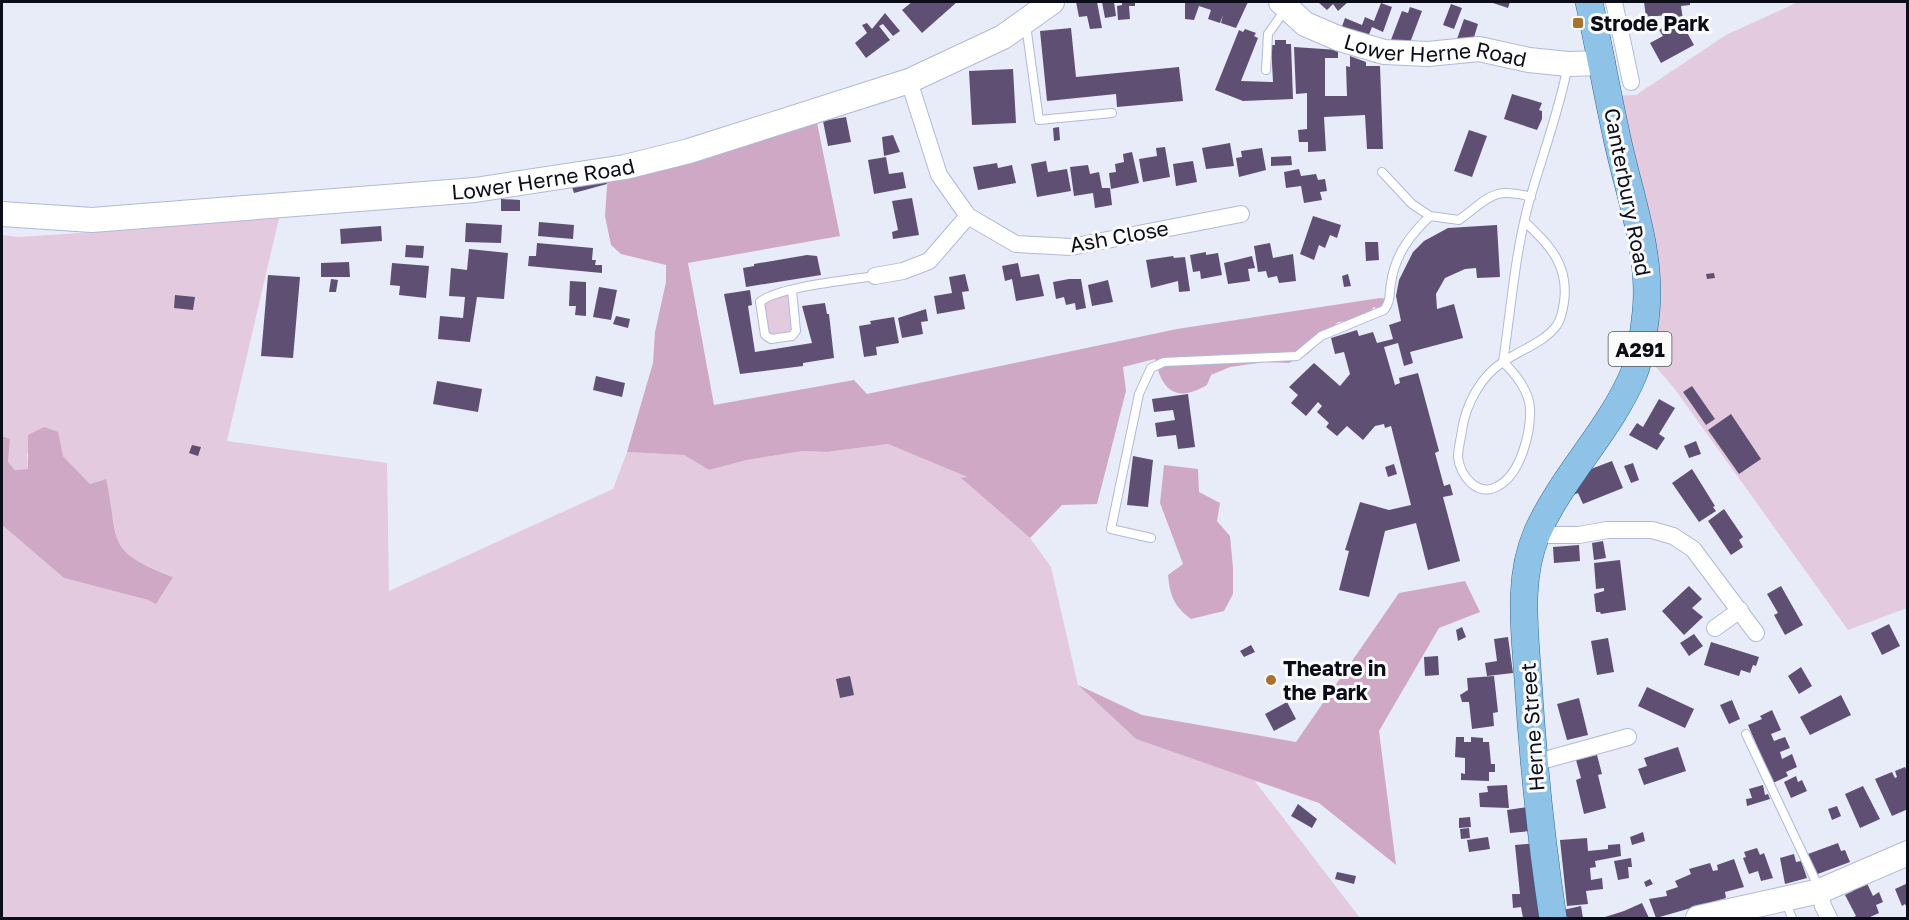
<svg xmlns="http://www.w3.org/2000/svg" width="1909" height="920" viewBox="0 0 1909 920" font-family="'Golos Text',sans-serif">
  <rect width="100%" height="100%" fill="#e8ecf9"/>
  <path fill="#e4cade" d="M1798,2H1907V608L1848,630L1674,388L1649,359L1609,96L1636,95L1726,35Z
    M280,214L227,441L387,463L389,591L613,489L627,452L684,455L709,470L747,460L803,451L827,452L888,444L969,478L962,479L1030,538L1051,567L1078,685L1136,739L1254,780L1360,918H2V525L64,578L148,600L173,577L131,559L118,546L105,479L90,484L63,456L27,453L28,469L15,470L8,462L10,439L2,436V235L18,237L142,229Z
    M792,290V336L765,335L760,302Z"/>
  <path fill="#cfa8c5" d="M813,103L840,236L688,263L714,405L854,380L867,394L1177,329L1380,298L1387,299L1384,310L1373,307L1369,320L1338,322L1309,353L1289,363L1265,362L1230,367L1211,375L1207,385C1176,403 1162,391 1155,359L1123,367L1126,391L1097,504L1062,505L1030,538L961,478L967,477L888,444L827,452L803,451L747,460L709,470L684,455L627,452L653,363L655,332L666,282V265L621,254L611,245L605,216L608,173Z
    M44,427L58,432L63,456L90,484L106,479C120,545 104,550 173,577L156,604L148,600L64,578L2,525V436L10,439L8,462L15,470L28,469V435Z
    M1164,465L1198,469L1199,492L1220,503L1217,521L1230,536L1233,568V594L1224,611L1191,619C1174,606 1170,596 1168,575L1183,564L1160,503Z
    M1465,581L1480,612L1439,628L1379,731L1396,865L1319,803L1136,739L1078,685L1142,715L1296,742L1399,593Z"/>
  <path fill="#5e4f73" d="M912,2H957L922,33L902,10Z
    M1076,2H1097L1102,28L1090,29L1087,16L1079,17Z
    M1102,2H1114L1116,16L1105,18Z
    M1122,2H1135V6H1129L1130,19L1118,20L1117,6L1122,5Z
    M1185,2H1248L1236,28L1221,23L1223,15L1220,23L1208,19L1211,10L1199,6L1194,20L1185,19Z
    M1318,2H1348L1338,11L1333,4L1327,10Z
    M1490,2H1510L1508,8Z
    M1644,2H1690V5L1681,6L1684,27L1694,45L1661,63L1650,43L1663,36L1659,30L1669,24L1668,15L1646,17Z
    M1381,3L1392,7L1383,32L1372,27L1366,42L1340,32L1345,18L1362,25L1365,17L1374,21Z
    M1451,4L1462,8L1454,29L1443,25Z
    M1410,7L1422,11L1408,48L1389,45L1402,11L1408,13Z
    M885,13L900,31L893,36L883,24L879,26L890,40L866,58L855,43L867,33L862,25L867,23L872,29Z
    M1464,19L1478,24L1472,44L1457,39Z
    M1071,28L1076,77L1179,67L1183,101L1117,107L1116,94L1047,101L1040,31Z
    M1245,29L1256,33L1254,36L1258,38L1241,81L1273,82L1271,45H1275V40H1286V44H1291L1293,99L1243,101L1215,90L1239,30L1243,32Z
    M1294,47L1338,50V58H1325V96H1347L1346,66L1350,67V56L1366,62V66H1380L1383,149H1367L1365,115L1324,117L1326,151L1308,152V142H1299L1298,130L1307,129V93L1296,94Z
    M1013,69L1016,123L972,125L969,71Z
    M1512,94L1542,103L1539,110L1542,111V119L1537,130L1504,119Z
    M846,117L851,142L828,146L823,121Z
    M1059,127L1060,140L1054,141L1053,128Z
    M1469,130L1487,136L1472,177L1454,171Z
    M893,135L900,152L884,156L882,137Z
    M1230,143L1234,166L1206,169L1202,148Z
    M1165,147L1170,177L1143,182L1139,159L1157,156L1156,148Z
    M1262,148L1266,170L1239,177L1236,158L1242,157L1241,151Z
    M1132,152L1139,183L1111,189L1109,173L1116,172L1115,164L1124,162L1123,154Z
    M1291,156L1292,165L1271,166V157Z
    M886,157L889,174L903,172L906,188L874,194L868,160Z
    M1046,161L1048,172L1067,169L1071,191L1037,197L1031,164Z
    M1193,161L1197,182L1176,186L1173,164Z
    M997,163L998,168L1012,165L1016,183L978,190L973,167Z
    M1088,165L1090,174L1099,172L1102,188H1110L1112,205L1095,208L1093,193L1074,196L1070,167Z
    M1299,169L1301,176L1316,174L1318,180L1325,179L1327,191L1320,192L1322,200L1304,203L1301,186L1286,188L1284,172Z
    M603,172L607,184L574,193L570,181Z
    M912,198L919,235L893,239L892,232L898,230L892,201Z
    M501,199L520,200V211H501Z
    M1313,216L1341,225L1337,238L1330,235L1325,248L1319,245L1314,260L1300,254Z
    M539,222L574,225L573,239L538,236Z
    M466,223L502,225L501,243L465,242Z
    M1497,225L1500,277L1477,278L1476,268L1465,269L1445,278L1436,294L1437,309L1454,304L1463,338L1410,352L1413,363L1404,366L1398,343L1384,347L1395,385L1400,383L1399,378L1418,373L1439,451L1435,453L1444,486L1450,484L1453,495L1443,497L1460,561L1428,570L1416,523L1385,531L1369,597L1339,590L1349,551L1345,550L1360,502L1389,510L1411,505L1391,426L1385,428L1384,424L1375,426L1363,440L1347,426L1337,436L1326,427L1329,423L1317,412L1322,406L1318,402L1306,416L1291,403L1298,395L1289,387L1314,363L1340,386L1350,374L1344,352L1335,354L1331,338L1357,330L1359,336L1373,332L1377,343L1393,339L1389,325L1401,321L1396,296L1399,280L1413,252L1424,241L1448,228Z
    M381,226L382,241L341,244L340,229Z
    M1365,242H1378L1379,260L1366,261Z
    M537,243L593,248L592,260H596L595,265H602V273L528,266L529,256H536Z
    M1270,243L1273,258L1293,254L1296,281L1279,283L1277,276L1268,278L1266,271L1258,272L1254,246Z
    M406,245L424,246L423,258L405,257Z
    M469,249L508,253L504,299L477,297L470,342L438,339L440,316L463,318L465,297L449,296L451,268L467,270Z
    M1206,252V255L1218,253L1222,275L1201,279L1200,271L1193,272L1190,255Z
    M807,255L817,256L821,275L746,287L743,268L754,266V264Z
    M1173,256L1174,258L1185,257L1190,291L1179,292L1178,281L1151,288L1146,260Z
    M1252,256L1255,268L1248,269L1250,281L1228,284L1224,263Z
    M349,262L350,277H321V263Z
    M392,263L429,266L426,298L399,295L400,286L390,285Z
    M1018,263L1021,277L1039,274L1044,296L1016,301L1012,279L1005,281L1002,266Z
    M1714,273L1715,278L1707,279L1706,274Z
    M965,274L969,291L962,292L965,309L937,314L934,296L952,293L949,277Z
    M1348,274L1351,286L1344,287L1342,276Z
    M268,275L300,277L293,358L261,356Z
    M331,279L338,280L336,292H329Z
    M1069,279H1081L1086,308L1076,310L1075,303L1066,305L1064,297L1056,299L1053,282Z
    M1108,280L1113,302L1092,306L1088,285Z
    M570,281L586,282V316L575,315L576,306H569Z
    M599,287L617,290L611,320L593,317Z
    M750,290L752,305L748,306L755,352L812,343L802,306L825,303L827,314H829L834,358L803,363V366L740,374L724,294Z
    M175,295L195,297L193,310L174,308Z
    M926,309L928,321L921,322L923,334L902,338L898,318Z
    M616,316L630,319L628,328L613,324Z
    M894,317L899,343L876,347L877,355L864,357L859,326L871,324L870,321Z
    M596,376L625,383L622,397L593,390Z
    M437,381L482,389L478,412L433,404Z
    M1692,386L1715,419L1706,425L1683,392Z
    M1188,394L1195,447L1178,449L1176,435L1157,437L1155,423L1175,420L1173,410L1154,412L1152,399Z
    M1659,399L1675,408L1659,434L1665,438L1657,450L1629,435L1637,423L1643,427Z
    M1731,414L1761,459L1739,474L1708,430Z
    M1696,441L1701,454L1689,458L1684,446Z
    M192,445L201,447L198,456L189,453Z
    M1133,456L1153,460L1148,507L1127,505Z
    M1612,461L1623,488L1583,504L1578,493L1573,495L1576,483L1585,479L1583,472Z
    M1633,463L1639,480L1631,483L1624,466Z
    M1394,464L1397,474L1388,477L1385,467Z
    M1692,469L1715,506L1713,507L1716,511L1699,522L1672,483Z
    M1724,509L1743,537L1739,540L1743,547L1731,555L1708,521Z
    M1603,541L1606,558L1594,560L1592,543Z
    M1579,545L1580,561L1554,563L1553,547Z
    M1620,560L1626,610L1601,614L1600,612H1596L1594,594L1604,591V588L1596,589L1594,563Z
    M1689,586L1702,599L1692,608L1703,617L1684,635L1662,611Z
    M1781,586L1803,625L1785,635L1774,615L1778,613L1767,594Z
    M1889,624L1900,646L1882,655L1871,633Z
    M1462,627L1466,637L1458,641L1456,630Z
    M1694,634L1703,646L1689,656L1680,643Z
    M1508,637L1513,673L1487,676L1485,663L1497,661L1494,639Z
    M1608,638L1614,672L1597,675L1591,641Z
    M1711,642L1759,657L1756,666L1753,665L1750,673L1741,670L1739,676L1704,665Z
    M1251,645L1255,652L1244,657L1240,651Z
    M1438,656L1439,675L1425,676L1424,657Z
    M1801,667L1812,686L1799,694L1788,676Z
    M850,676L854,695L840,698L836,679Z
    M1494,676L1498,712L1493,713L1494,726L1472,729L1469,702H1462L1460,695L1468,690L1467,678Z
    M1647,687L1694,709L1685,728L1638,706Z
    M1841,695L1851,715L1810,735L1800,717Z
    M1579,698L1588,735L1567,740L1557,704Z
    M1732,700L1740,719L1729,724L1720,705Z
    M1287,702L1296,719L1274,731L1265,714Z
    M1772,710L1781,730L1771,734L1774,741L1785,737L1790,748L1780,752L1782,759L1792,754L1797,767L1786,772L1788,776L1773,783L1748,725L1762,719L1760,716Z
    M1456,737H1464V742H1471V737L1483,738V742H1489L1491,764H1495V772H1489V781L1461,780V773L1465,774V758L1455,757Z
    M1678,747L1686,771L1644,785L1638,769L1647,766L1644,758Z
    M1597,755L1602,774L1598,775L1606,808L1584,814L1576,780L1581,778L1576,760Z
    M1905,767L1908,774V809L1892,816L1875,779L1892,772L1895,778L1897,777L1895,771Z
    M1796,776L1798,782L1802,780L1807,791L1791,798L1784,782Z
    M1507,785L1509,808L1480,807L1479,793L1488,792L1487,786Z
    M1763,785L1765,795L1768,794L1770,799L1747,806L1746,799L1752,798L1749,789Z
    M1863,786L1880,819L1860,828L1845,794Z
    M1298,804L1317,819L1312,828L1291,816Z
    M1837,806L1841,816L1832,820L1828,809Z
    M1527,807L1530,831L1510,833L1507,810Z
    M1470,817L1471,827L1459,828V818Z
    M1469,828L1470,838L1461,839L1460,829Z
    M1643,832L1645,841L1632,845L1630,837Z
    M1488,837L1490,849L1469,852L1467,840Z
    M1587,838L1588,851L1608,849V845L1620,844L1621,856L1595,861L1596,867L1590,868L1591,880L1602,878L1603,889L1586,891L1588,904L1567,906L1560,840Z
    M1536,843L1544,917L1523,918L1521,907L1513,908L1512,894H1520L1515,845Z
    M1838,843L1841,851L1845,850L1850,862L1815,875L1808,854Z
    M1757,848L1760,855L1764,853L1773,878L1761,881L1758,871L1749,874L1743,858L1746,857L1744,852Z
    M1794,854L1796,862L1801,861L1807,878L1785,884L1780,858Z
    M1631,858L1632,867H1628L1629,878L1618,880L1614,861Z
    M1734,859L1744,887L1725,892L1726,898L1656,918L1649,899L1667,896L1666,891L1678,887L1675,881L1691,874L1689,869L1710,863L1713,871L1718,870L1717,865Z
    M1337,872L1356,876L1354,884L1335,879Z
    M1650,879L1653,884L1646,887L1644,882Z
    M1865,879L1873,896L1879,892L1883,902L1876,905L1879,913L1868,918H1852L1856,916L1845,895L1853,891L1850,886Z
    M1908,883V910L1905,904L1902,906L1895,889Z
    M1642,903L1649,918H1602L1624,911Z
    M1581,906L1583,918H1565L1563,910Z"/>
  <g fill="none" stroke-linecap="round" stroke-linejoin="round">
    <g stroke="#b0b9d9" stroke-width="10">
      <path id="lane" d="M1026,25L1039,120L1112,113
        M1266,70L1268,34L1285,10
        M1382,172L1412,204L1430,216
        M1526,223C1551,246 1569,267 1564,302C1563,309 1561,319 1557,325C1545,342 1520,350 1503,362C1515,373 1529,391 1530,408C1531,432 1521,474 1498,486C1478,498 1460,476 1458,457C1458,449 1461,438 1462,430C1466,404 1481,376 1503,362C1511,309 1515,253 1529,202C1542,156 1559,112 1568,65
        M792,290L796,331L792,336L771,339L765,335L760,302C776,287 850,280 875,276
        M1151,538L1111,529L1139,394L1151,368L1164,362L1297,356L1321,336L1384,310C1391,301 1389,294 1391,283C1395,255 1410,235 1430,216L1459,220C1489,198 1493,186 1531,197
        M1746,734L1819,888
        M1785,900L1792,918"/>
    </g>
    <g stroke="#b0b9d9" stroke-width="18">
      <path id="street" d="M1614,2L1631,82
        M909,81L939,175L968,216L1016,244L1071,247L1241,214
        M875,276L903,271L929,261L968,216
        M1536,535H1579L1607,530H1652L1673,536L1693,549L1756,633
        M1715,628L1740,610
        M1534,763L1628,737
        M1820,891L1823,906L1829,918"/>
    </g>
    <g stroke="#b0b9d9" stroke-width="26">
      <g id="secondary">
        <path id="s1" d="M1281,2L1305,24L1340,39L1384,52L1428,54L1479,49L1529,60L1568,64L1603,63"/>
        <path id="s2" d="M2,214L92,220L475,190L625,167L689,151L909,81L1003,37L1052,2"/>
        <path d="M1698,918L1820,891L1908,853"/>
      </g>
    </g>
    <g stroke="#2f6a94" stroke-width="28">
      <path id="primary" d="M1553,918C1541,839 1533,760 1528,680C1525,632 1517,579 1537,533C1562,476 1610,431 1634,373C1641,354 1644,332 1646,312C1652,253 1629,195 1617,138C1607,93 1599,47 1589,2"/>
    </g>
    <use href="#lane" stroke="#fff" stroke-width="8"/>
    <use href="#street" stroke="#fff" stroke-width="16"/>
    <use href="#secondary" stroke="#fff" stroke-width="24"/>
    <use href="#primary" stroke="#8ec3e7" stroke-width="27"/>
  </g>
  <g fill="#a9712e" stroke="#fafafa" stroke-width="2">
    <rect x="1572" y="17" width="12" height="12" rx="3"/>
    <circle cx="1271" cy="680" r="6"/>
  </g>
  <g text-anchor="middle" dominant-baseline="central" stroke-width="6" stroke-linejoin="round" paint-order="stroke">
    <rect fill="#fafafa" stroke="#53555c" stroke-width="1.5" x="1608.5" y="332" width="63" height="34" rx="4.5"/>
    <g font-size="20" font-weight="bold" fill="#0b0e19">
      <text x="1640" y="349">A291</text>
    </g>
    <g font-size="21" font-weight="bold" fill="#0b0e19" stroke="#fafafa" text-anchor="start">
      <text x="1590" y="23">Strode Park</text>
      <text x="1283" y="668">Theatre in<tspan x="1283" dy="24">the Park</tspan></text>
    </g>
    <g font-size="21" fill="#0b0e19" stroke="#fafafa">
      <text stroke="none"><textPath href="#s1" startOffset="168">Lower Herne Road</textPath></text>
      <text stroke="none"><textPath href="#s2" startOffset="543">Lower Herne Road</textPath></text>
      <text transform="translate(1628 192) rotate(79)">Canterbury Road</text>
      <text transform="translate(1119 236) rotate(-10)">Ash Close</text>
      <text transform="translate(1532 727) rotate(-94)">Herne Street</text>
    </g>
  </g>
  <rect width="1909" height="920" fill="none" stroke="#0b0e19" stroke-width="6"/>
</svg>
